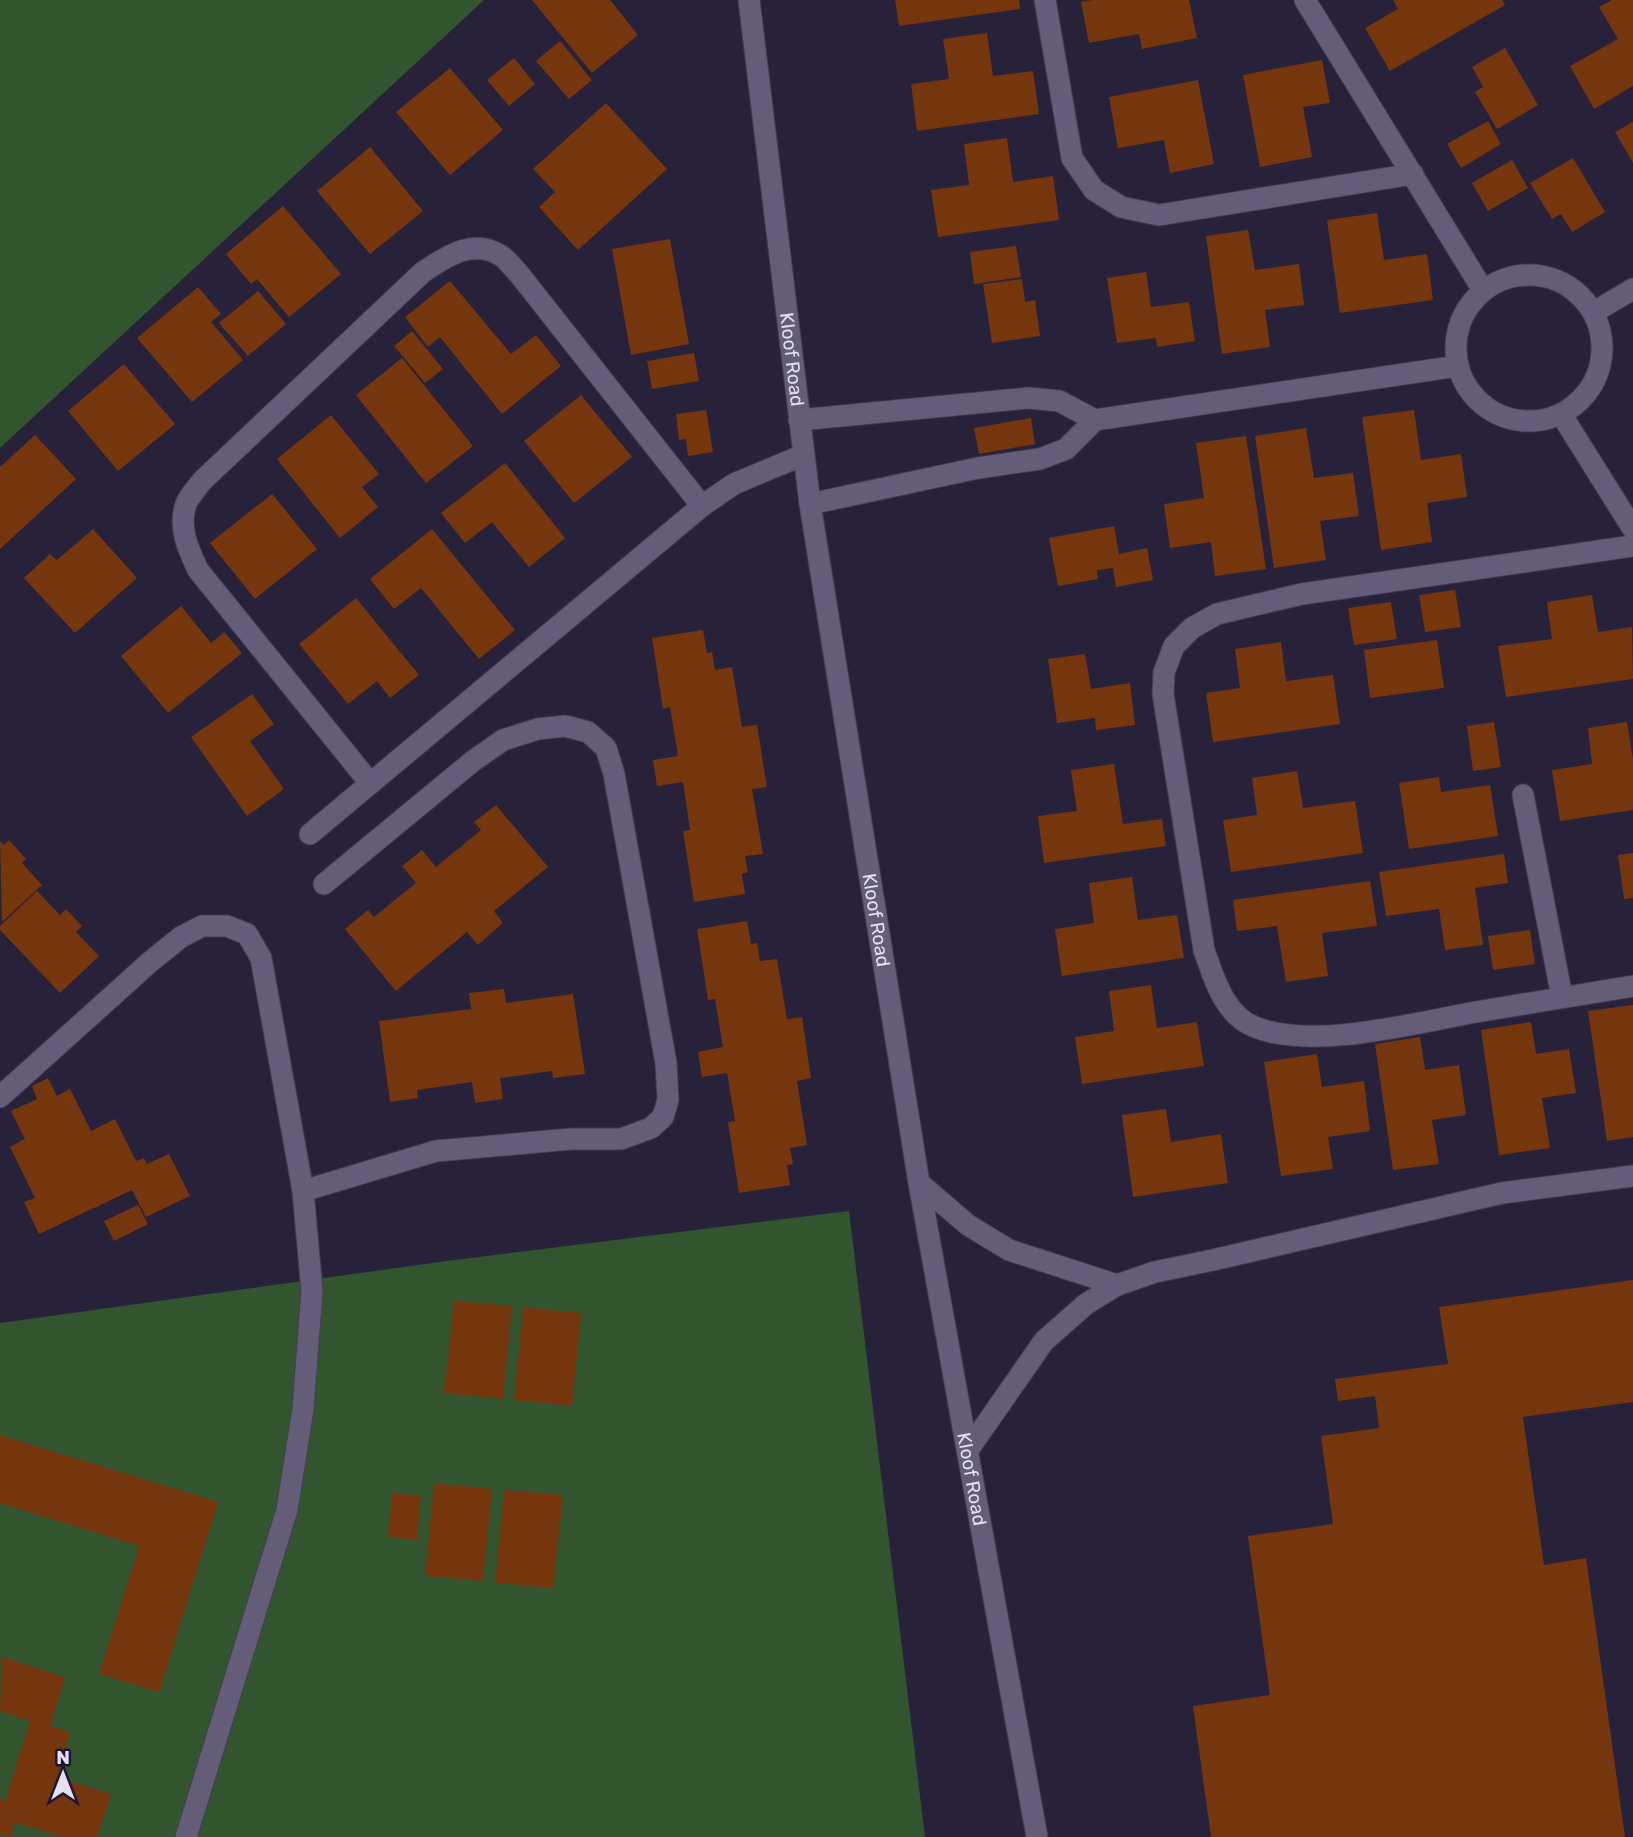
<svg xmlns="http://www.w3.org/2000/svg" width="1633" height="1837" viewBox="0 0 1633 1837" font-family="Rubik,sans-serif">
  <rect width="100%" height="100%" fill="#28213a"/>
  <path fill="#32552f" d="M0,0H484L0,448Z
    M849,1211L925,1837H0V1323L454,1260Z"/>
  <path fill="#75360e" d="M532,0H610L638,35L592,73Z
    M895,0H1019L1020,9L899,26Z
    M1092,0H1189L1197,38L1142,49L1139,34L1089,43L1081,2Z
    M1393,0H1502L1505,5L1390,71L1365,28L1398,9Z
    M1612,0H1633V86L1594,109L1570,66L1618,39L1599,7Z
    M987,33L993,76L1033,71L1039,114L917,131L911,84L949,79L943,39Z
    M560,41L592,80L569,99L536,61Z
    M1505,48L1538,105L1497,129L1475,92L1483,87L1472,67Z
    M514,58L535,84L509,106L487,80Z
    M1322,60L1330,103L1303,107L1312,157L1260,167L1243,75Z
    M450,68L503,130L450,175L396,112Z
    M1198,80L1214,164L1170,173L1164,140L1118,148L1109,97Z
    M606,103L667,169L578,250L539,207L555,192L533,169Z
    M1488,121L1501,144L1461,168L1447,144Z
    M1633,122V163L1615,132Z
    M1007,138L1013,182L1053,176L1059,220L938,237L931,190L969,185L964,144Z
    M370,147L423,211L370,254L317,191Z
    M1573,158L1605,212L1572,232L1561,214L1552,219L1530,183Z
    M1512,160L1528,188L1488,211L1472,183Z
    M283,206L341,274L289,317L257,279L251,284L226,254Z
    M1377,213L1384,260L1427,254L1433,300L1340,313L1327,220Z
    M1248,230L1255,270L1299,264L1304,305L1265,310L1270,347L1222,354L1206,236Z
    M670,239L689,344L631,355L612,249Z
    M1016,246L1021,277L974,284L970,252Z
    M1146,272L1151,307L1189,302L1195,341L1157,347L1156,338L1117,343L1107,278Z
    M1022,279L1025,302L1035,300L1040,336L992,343L983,284Z
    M450,281L511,354L536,335L561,366L502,414L440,337L428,347L405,317Z
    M198,287L221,314L211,322L243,360L192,402L137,338Z
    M258,291L286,324L248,356L219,323Z
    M412,331L443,369L425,383L394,346Z
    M694,353L699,381L652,389L647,361Z
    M402,358L473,446L426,483L356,395Z
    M124,364L175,424L118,471L68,411Z
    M581,395L632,457L574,503L524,441Z
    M706,410L713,452L688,456L686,439L679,440L676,414Z
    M1414,410L1421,460L1461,454L1467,497L1427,503L1432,542L1381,550L1362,417Z
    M331,415L379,474L362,487L378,507L340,538L277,459Z
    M1031,418L1035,444L979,454L974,428Z
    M1306,428L1314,478L1353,473L1359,516L1320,521L1326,560L1274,568L1255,436Z
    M35,435L76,479L0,549V467Z
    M1246,436L1266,569L1215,576L1211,542L1170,548L1164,504L1204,498L1196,443Z
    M505,463L565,538L529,567L492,522L465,543L441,513Z
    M272,494L317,549L255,599L210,543Z
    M1114,526L1119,554L1147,548L1153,580L1116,587L1113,568L1097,570L1098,579L1058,586L1049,538Z
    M93,529L137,578L75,633L24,578L50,554L57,560Z
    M432,529L515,630L479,659L421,588L394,609L370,579Z
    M1455,590L1461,627L1425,632L1419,595Z
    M1592,595L1598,632L1632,627L1633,679L1506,697L1498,646L1552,639L1547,602Z
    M356,598L419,675L390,698L377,681L348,704L299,644Z
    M1391,602L1397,639L1354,645L1348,608Z
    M181,606L211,643L224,632L242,653L168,713L121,656Z
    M703,630L707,653L712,652L715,670L732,667L742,727L757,725L767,787L752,789L763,854L745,856L748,872L742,874L745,894L694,902L683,831L690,830L683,782L657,786L653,760L678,756L670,707L663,709L652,638Z
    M1437,640L1444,688L1370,698L1364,650Z
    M1281,642L1286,681L1333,675L1340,724L1213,742L1206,693L1240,688L1235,649Z
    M1085,654L1091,689L1130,683L1135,725L1096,730L1095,718L1057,723L1048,659Z
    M252,694L274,724L250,741L284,789L247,816L191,737Z
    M1494,722L1501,767L1473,771L1467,726Z
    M1627,722L1633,759V810L1560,821L1552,770L1592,764L1588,728Z
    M1114,764L1123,824L1162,819L1166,846L1044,863L1038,816L1077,811L1071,770Z
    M1297,771L1303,808L1355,801L1363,853L1231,872L1223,820L1257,815L1252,778Z
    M1439,777L1441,792L1490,785L1498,836L1409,849L1399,783Z
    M496,805L548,867L494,911L503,923L478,945L467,932L396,991L345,929L368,910L374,917L416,883L402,866L422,850L436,867L481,830L474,822Z
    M9,840L26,859L22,863L42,885L2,922L0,841L4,845Z
    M1633,853V898L1624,899L1618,855Z
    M1504,854L1508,883L1475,888L1483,945L1445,950L1439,909L1386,916L1379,872Z
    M1132,877L1138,920L1177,915L1184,958L1062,976L1055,929L1094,923L1089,883Z
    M1370,881L1377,926L1322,933L1328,976L1286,982L1277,926L1237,931L1233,900Z
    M37,891L60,915L66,909L82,926L76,932L99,956L60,993L0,930V926Z
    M747,921L751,944L757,943L760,961L777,959L787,1019L802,1017L811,1078L797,1081L807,1145L790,1148L793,1164L787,1165L790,1185L739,1193L728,1122L735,1121L727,1073L702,1077L698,1052L723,1047L715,999L708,1000L697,929Z
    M1530,930L1535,964L1493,970L1488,936Z
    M1151,985L1157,1028L1197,1022L1204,1066L1082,1084L1075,1037L1114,1031L1109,991Z
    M504,989L506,1003L573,994L585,1074L553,1078L552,1071L500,1078L503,1099L475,1103L472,1082L417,1090L418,1098L390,1102L379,1021L471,1009L469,993Z
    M1633,1005V1137L1607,1141L1588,1011Z
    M1531,1022L1536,1054L1569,1049L1576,1093L1542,1098L1550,1148L1499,1155L1481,1030Z
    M1420,1037L1425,1070L1459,1065L1466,1115L1432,1120L1439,1164L1393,1170L1375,1044Z
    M1317,1054L1322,1087L1364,1081L1370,1131L1328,1137L1333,1169L1281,1176L1264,1062Z
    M48,1078L57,1096L70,1089L91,1131L115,1119L136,1161L144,1158L147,1164L169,1154L190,1196L146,1217L132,1190L39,1234L24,1202L35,1198L10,1147L25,1139L11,1111L37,1099L32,1086Z
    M1166,1109L1171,1142L1221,1134L1228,1183L1133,1197L1122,1115Z
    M138,1205L148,1224L114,1241L104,1221Z
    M1633,1280V1402L1523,1417L1544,1565L1586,1558L1625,1837H1211L1193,1706L1270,1695L1248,1536L1333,1524L1321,1436L1379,1428L1375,1396L1338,1401L1335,1379L1448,1364L1439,1307Z
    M454,1301L512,1306L503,1399L444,1393Z
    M523,1307L581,1313L572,1406L514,1400Z
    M0,1435L218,1502L159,1692L99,1674L139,1546L0,1503Z
    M434,1483L492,1489L483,1581L425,1576Z
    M504,1490L563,1495L553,1588L495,1583Z
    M392,1493L421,1496L417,1540L388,1537Z
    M2,1657L65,1677L50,1726L70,1732L57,1777L111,1794L97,1837H62L15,1822L11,1837L0,1834V1799L5,1801L30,1721L0,1711Z"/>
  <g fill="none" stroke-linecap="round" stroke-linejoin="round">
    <g stroke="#443d52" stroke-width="23">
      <g id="minor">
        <path id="s1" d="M749,0L810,504L919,1183L1037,1837"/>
        <path d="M1045,0L1072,158L1094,190L1121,207L1159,215L1413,174"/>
        <path d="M1305,0L1483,290"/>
        <circle cx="1529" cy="348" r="73"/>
        <path d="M1594,312L1633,289"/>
        <path d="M1561,414L1633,529"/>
        <path d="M799,420L1029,398L1059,401L1095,420L1458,366"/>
        <path d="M810,504L978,468L1040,459L1066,449L1095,420"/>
        <path d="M1633,546L1302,594L1217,614L1192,628L1174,646L1164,672L1163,694L1204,950C1214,978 1224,1015 1255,1027C1311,1050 1411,1024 1470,1013C1524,1004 1579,995 1633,986"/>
        <path d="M370,783L198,570C188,549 178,527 186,504C189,496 197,488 202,481L423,272C446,257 472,238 500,255C507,259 513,268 519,274L702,506"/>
        <path d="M1523,795L1562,997"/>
        <path d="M310,834L702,506L734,484L803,455"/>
        <path d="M0,1097L150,962L181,937L202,926H227L247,934L261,958L303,1191L312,1291L303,1409L287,1510L186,1837"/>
        <path d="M919,1183L968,1225L1009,1250L1117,1285"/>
        <path d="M303,1191L436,1151L571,1139H621L651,1128L663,1117L668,1100L666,1063L614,774L606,748L588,732L565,726L538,729L503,740L473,761L324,884"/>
        <path d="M968,1450L1044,1341L1086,1304L1117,1285L1155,1272L1213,1260L1502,1193L1633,1176"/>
      </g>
    </g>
    <use href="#minor" stroke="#645d7a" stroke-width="21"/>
  </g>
  <g text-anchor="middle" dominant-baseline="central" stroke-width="5" stroke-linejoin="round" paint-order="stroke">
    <g font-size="19" fill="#e4e0f1" stroke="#1f172f">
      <text stroke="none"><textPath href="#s1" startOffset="362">Kloof Road</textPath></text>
      <text stroke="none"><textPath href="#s1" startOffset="929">Kloof Road</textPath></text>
      <text stroke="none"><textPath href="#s1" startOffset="1496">Kloof Road</textPath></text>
    </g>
  </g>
  <g transform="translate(63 1774)" stroke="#1f172f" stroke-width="5" paint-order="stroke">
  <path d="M0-5L12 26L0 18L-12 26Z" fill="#e4e0f1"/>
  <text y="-10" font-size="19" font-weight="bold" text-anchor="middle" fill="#e4e0f1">N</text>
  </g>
</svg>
